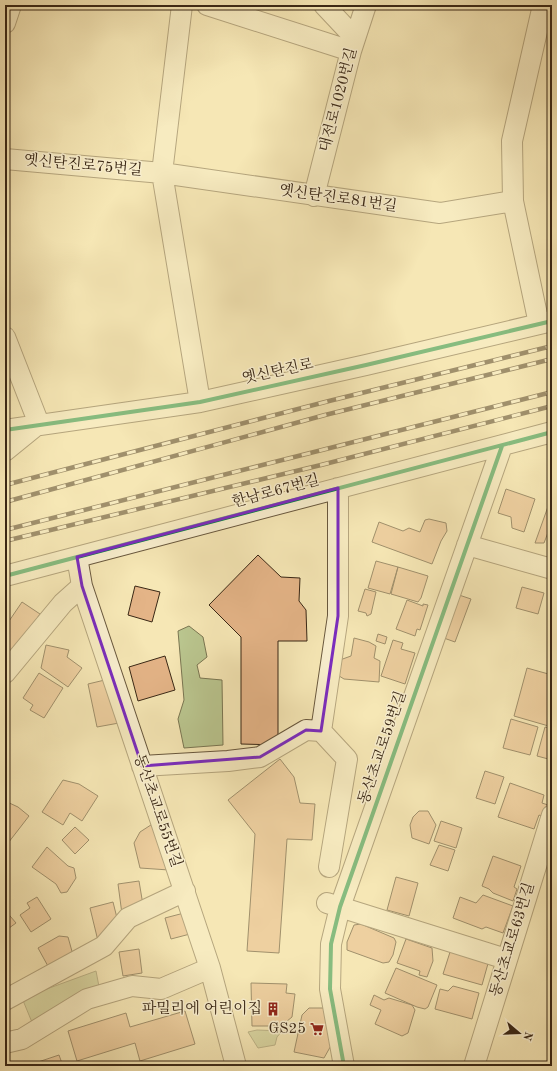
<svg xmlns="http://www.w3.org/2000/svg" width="557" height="1071" viewBox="0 0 557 1071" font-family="'Old Standard TT','Noto Serif KR',serif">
  <rect width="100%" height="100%" fill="#f6e7b5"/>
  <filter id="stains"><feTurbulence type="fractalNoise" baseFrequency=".005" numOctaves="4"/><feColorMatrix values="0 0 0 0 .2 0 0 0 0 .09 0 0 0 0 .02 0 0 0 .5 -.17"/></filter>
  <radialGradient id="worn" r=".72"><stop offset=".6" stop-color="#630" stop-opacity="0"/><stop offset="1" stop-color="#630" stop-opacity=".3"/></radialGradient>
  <path fill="#bac68f" stroke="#7a7652" d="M189,626L203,637L207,657L197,665L200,678L222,680L223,745L184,748L178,719L184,700L178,631Z
    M96,971L101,997L36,1032L22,998Z
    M257,1030L282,1031L277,1037L275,1045L258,1048L248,1032Z"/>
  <path fill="#e4b487" stroke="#392715" d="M506,489L535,499L524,532L512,528L511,517L498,513Z
    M550,501L552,502V522L544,543H535Z
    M429,519L446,523L447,531L441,541L432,564L372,542L379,522L403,531L409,528L420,532L425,520Z
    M258,555L281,577L300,578L299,601L306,610L307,641H278V745L241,744V637L209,605Z
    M376,561L398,567L390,594L368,588Z
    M398,567L428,576L421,598L418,602L391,594Z
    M135,586L160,592L152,622L128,615Z
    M522,587L544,593L538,614L516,608Z
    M365,589L376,592L371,614L367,616L366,613L358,611Z
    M456,594L471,599L455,642L441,637Z
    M407,600L423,606V604L428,605L420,630L417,629L415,636L396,629Z
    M22,602L40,614L7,661L5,660V627Z
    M378,634L387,637L385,644L376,641Z
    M354,638L369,642L376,646L374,658L380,661L379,682L344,679L336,674L337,661L351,656Z
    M393,640L403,643L401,649L415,653L405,684L381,676Z
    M46,645L69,650L67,657L82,668L68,687L41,668Z
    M165,656L175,690L138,701L129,667Z
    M527,668L552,675V687L548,700L552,701V727L514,716Z
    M39,673L63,688L44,718L30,710L33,705L23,698Z
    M109,679L119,723L97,727L88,684Z
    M511,719L538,727L530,755L503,748Z
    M545,727L552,729V760L537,756Z
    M280,759L294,777L300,803L315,804L312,840L287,839L279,953L247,951L255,834L228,800Z
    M485,771L504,777L495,804L476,798Z
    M63,780L79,784L98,796L82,821L70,813L63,825L42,812Z
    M510,783L544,795L542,803L548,805L544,817L539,815L534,829L498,817Z
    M5,801L18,807L29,816L5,847Z
    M419,811H428L436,825L429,844L412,838L410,825L413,817Z
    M157,821L169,870L140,868L134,843L140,832Z
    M441,821L462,828L456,848L434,841Z
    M75,827L89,840L75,854L62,840Z
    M439,845L455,850L448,871L430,865Z
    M47,847L68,866L74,868L76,878L67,892L61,893L56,884L32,867Z
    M493,856L521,866L514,887L517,889L513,901L493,893L489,889L482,886Z
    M396,877L418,883L409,916L387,910Z
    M139,881L143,905L122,914L118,884Z
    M483,895L513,906L503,933L486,927L482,929L453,918L460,897L476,903Z
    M37,897L51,919L31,932L20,915L30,908L27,903Z
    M113,902L118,922L98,941L90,908Z
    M5,910L16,923L5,931Z
    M184,913L190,934L171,939L165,918Z
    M361,924L394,938L396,942L393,955L389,962L383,963L347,950V942L354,925Z
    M59,936L68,937L73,955L49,968L38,948Z
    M406,939L432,948L433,961L427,977L419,975L420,971L397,963Z
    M139,949L142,973L123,976L119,952Z
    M451,949L489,960L482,985L443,974Z
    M396,968L437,985L428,1007L425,1009L417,1007L385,993Z
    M251,983L287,984L286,993L295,994L292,1017L281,1026H252Z
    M453,986L479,993L472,1019L435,1009L440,989L448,991Z
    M374,995L384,1000L389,998L412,1005L415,1010L408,1033L402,1036L375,1024L381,1010L370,1005Z
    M309,1008H325L333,1042L324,1058L294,1052L302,1015Z
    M185,1011L195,1044L140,1061L135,1043L77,1061L68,1031L126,1013L130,1027Z
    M59,1055L63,1066H26Z"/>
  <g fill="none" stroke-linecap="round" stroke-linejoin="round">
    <g stroke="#68573d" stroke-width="22">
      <path id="minor" d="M182,5L162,173L200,402
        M207,5L351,51
        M324,5L355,38
        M5,23L11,5
        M5,159L162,173L440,213L513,201
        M314,196L351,51L366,5
        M539,324L513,201L512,141L543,5
        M5,337L39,424
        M5,430L200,402L366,365L552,321
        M5,451L37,425
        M467,545L552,569
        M77,557L82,586L210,968L236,1066
        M5,576L552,432
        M5,673L63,603L82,586
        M321,731L338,616V488
        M142,766L228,761L260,757L306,730L321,731L347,759L329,867
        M327,903L506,959
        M5,1000L104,946L128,918L185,891
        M5,1043L22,1039L87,999L132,986L161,989L210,968
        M344,1066L330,989L331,944L340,907L502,446
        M474,1066L552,815"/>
    </g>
    <use href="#minor" stroke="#f9efcf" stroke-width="20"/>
    <g stroke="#392715" stroke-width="4.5">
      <path id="rail" d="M5,485L329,401L552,346
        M5,502L325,415L552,359
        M5,530L552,392
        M5,541L321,465L552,406"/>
    </g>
    <use href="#rail" stroke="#f9efcf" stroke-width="3" stroke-dasharray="9" stroke-linecap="butt"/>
    <g stroke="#f9efcf" stroke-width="6">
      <path id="cycleway" d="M5,430L200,402L366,365L552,321
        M5,576L552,432
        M344,1066L330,989L331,944L340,907L502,446"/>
    </g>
    <use href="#cycleway" stroke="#00873e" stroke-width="4"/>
  </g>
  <path d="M0 0H557V1071H0ZM338,488V616L321,731L306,730L260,757L142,766L82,586L77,557Z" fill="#f6e7b5" fill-opacity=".55" fill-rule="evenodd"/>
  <path fill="none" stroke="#7b2cbf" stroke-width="3" stroke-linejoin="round" d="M338,488V616L321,731L306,730L260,757L142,766L82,586L77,557Z"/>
  <defs>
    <g id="building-bare" transform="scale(1.08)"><path d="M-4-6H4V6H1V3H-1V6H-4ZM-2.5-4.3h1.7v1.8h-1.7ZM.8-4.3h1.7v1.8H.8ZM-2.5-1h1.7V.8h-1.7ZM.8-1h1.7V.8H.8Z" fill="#8f2418" stroke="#f9efcf" stroke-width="2.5" paint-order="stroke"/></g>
    <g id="supermarket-bare" transform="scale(1.08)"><path d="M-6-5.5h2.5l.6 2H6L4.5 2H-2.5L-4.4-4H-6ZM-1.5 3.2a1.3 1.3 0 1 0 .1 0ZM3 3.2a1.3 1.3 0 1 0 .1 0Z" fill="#8f2418" stroke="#f9efcf" stroke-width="2.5" paint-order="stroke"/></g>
  </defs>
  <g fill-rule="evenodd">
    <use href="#building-bare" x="273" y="1009"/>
    <use href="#supermarket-bare" x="317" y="1029"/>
  </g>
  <g text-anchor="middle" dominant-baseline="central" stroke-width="3" stroke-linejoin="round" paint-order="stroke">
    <g font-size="15" fill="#392715" stroke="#f9efcf">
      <text transform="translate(339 100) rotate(-75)">대전로1020번길</text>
      <text transform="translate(83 166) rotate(5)">옛신탄진로75번길</text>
      <text transform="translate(338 199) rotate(8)">옛신탄진로81번길</text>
      <text transform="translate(278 372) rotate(-12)">옛신탄진로</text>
      <text transform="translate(276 492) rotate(-15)">한남로67번길</text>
      <text transform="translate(383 748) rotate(-71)">동산초교로59번길</text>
      <text transform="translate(157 811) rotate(71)">동산초교로55번길</text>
      <text transform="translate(513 940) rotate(-73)">동산초교로63번길</text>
    </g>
    <g font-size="15" fill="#392715" stroke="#f9efcf" text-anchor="end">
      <text x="262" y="1009">파밀리에 어린이집</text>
      <text x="306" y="1029">GS25</text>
    </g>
  </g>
  <rect width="557" height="1071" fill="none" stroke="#f6e7b5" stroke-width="20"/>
  <rect x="6" y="6" width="545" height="1059" fill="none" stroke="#392715" stroke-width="2"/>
  <rect x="10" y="10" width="537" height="1051" fill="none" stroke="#392715"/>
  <g transform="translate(519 1033) rotate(109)" stroke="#f9efcf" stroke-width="3" paint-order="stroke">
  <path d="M0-3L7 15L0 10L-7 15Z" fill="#392715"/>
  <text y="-6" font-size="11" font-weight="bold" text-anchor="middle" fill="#392715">N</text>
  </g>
  <rect width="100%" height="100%" filter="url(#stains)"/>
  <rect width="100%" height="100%" fill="url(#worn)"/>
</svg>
